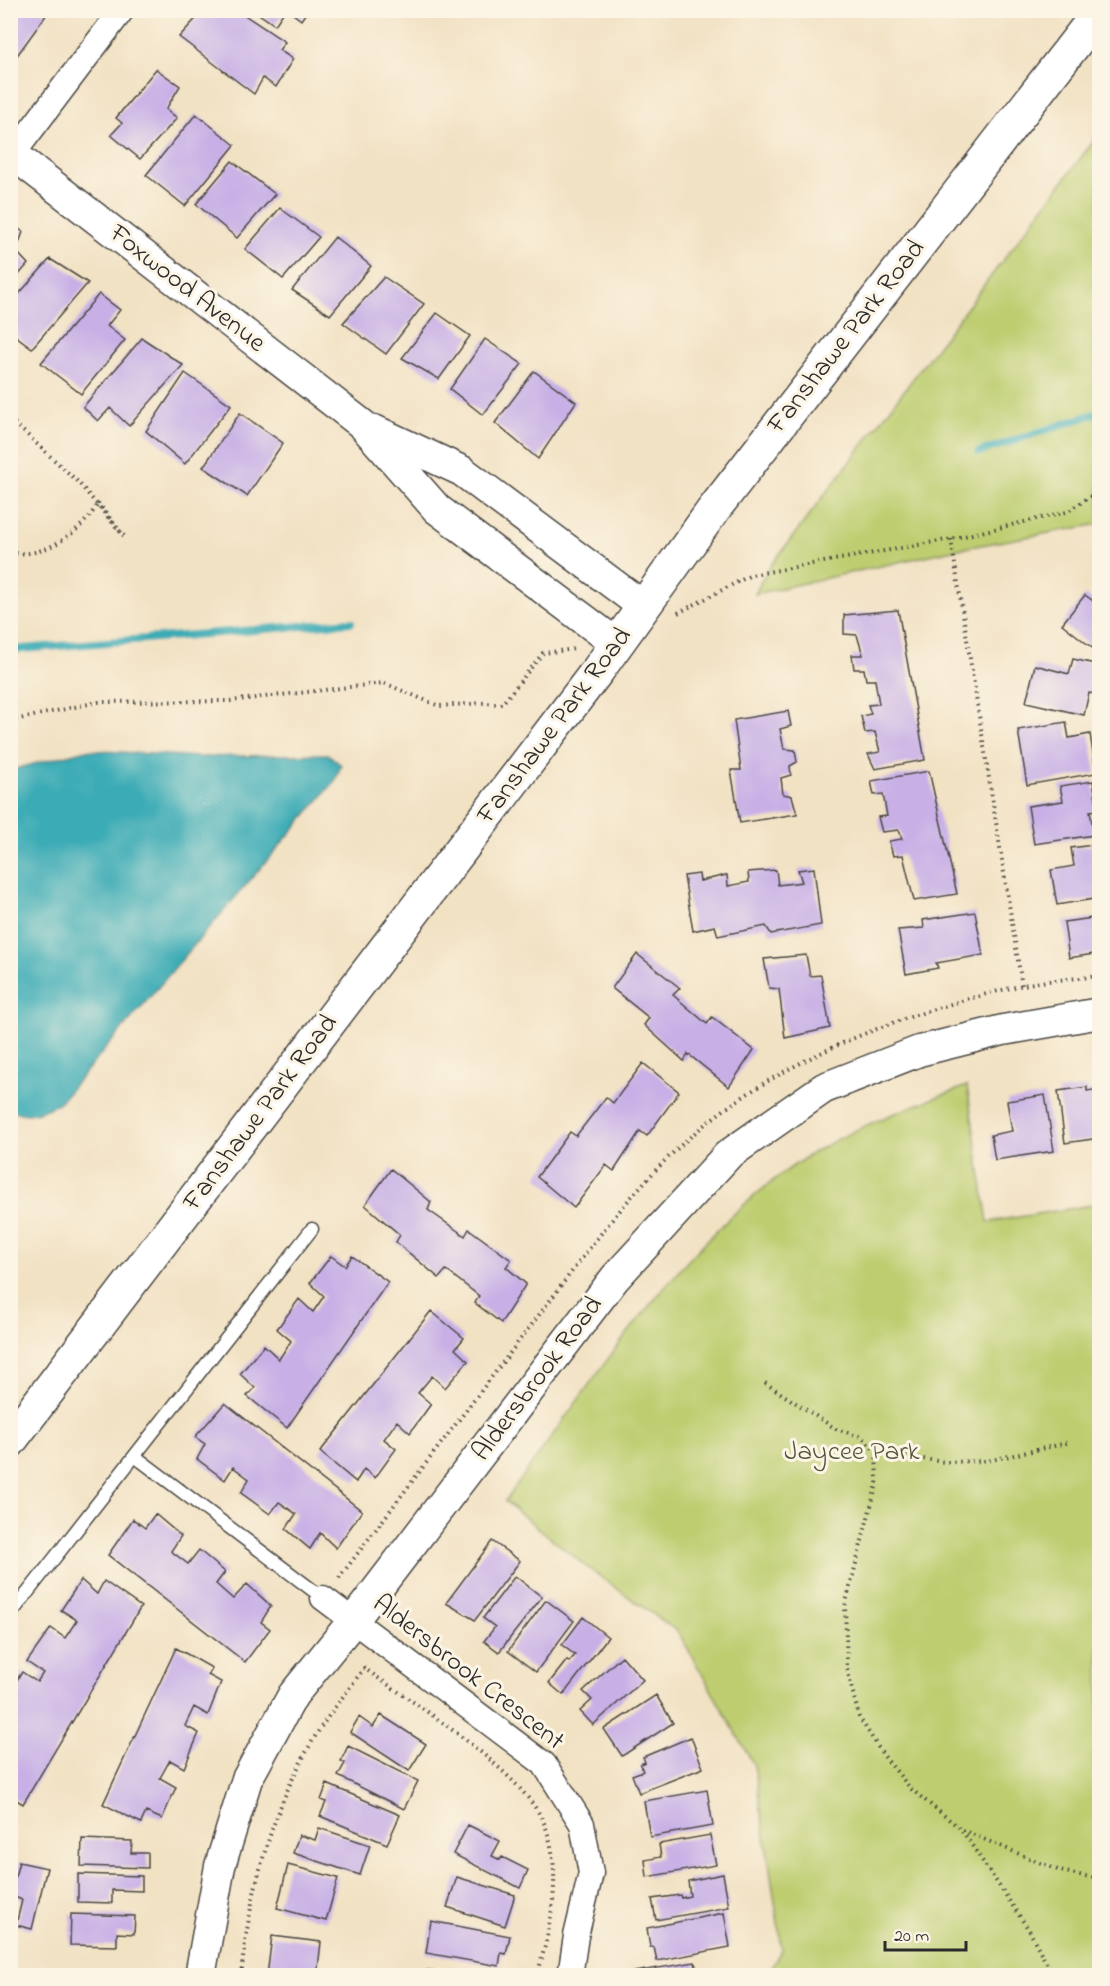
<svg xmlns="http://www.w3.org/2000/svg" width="1110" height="1986" viewBox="0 0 1110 1986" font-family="'Indie Flower',sans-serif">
  <rect width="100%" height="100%" fill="#fcf5e5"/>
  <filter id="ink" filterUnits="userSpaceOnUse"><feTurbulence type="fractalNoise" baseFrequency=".0167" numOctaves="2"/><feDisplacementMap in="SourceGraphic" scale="12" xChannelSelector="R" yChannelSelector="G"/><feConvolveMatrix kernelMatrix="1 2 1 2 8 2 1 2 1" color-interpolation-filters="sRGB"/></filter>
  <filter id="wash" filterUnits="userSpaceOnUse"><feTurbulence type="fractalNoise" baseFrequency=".008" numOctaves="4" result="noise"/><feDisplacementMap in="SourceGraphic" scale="24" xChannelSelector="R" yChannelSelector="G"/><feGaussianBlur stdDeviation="1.35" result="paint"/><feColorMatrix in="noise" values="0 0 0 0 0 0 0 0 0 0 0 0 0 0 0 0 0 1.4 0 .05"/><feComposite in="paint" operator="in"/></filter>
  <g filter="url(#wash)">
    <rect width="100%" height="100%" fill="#f2e2c4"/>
    <path fill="#bdcd6f" stroke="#747c4d" stroke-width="1.5" d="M1099,134V524L953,550L755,594L766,572Z
      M967,1086L988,1222L1099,1204V1975H767L782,1949L754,1765L678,1632L588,1568L505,1501C592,1384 687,1230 813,1153C861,1124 915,1105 967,1086Z"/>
    <path fill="#3aabb5" stroke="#326b70" stroke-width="1.5" d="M86,750L199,757L328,754L341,765L335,781L59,1103C43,1111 26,1120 10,1108L11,770Z"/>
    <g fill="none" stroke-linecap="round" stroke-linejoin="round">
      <path stroke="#3aabb5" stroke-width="8" d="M979,452L1100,412
        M10,650L351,622"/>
    </g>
    <g id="blocks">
      <path fill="#c8b0e6" d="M10,10H42L47,14L13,61L10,60Z
        M204,10H237L285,42L279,50L293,59L276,87L263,78L254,94L179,37Z
        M253,10H285L275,25Z
        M288,10H308L301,20Z
        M156,69L180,86L166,109L177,118L140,159L111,135L122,123L116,118Z
        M196,114L235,145L185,206L146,175Z
        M232,161L275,194L237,238L196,204Z
        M280,208L319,237L283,279L245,249Z
        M10,222L23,232L16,251L28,264L10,285Z
        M335,237L371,266L330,315L292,290Z
        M50,259L88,283L32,348L13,334L10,337V304Z
        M384,277L424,304L386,354L343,323Z
        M99,294L120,310L107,326L125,340L81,394L41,363Z
        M437,313L470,336L439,379L402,358Z
        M142,338L183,365L129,426L110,408L98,421L83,407Z
        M485,339L522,364L483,415L450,389Z
        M534,371L576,402L538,459L495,423Z
        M185,373L231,405L185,464L146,431Z
        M240,413L283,443L247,496L203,467Z
        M1085,595L1100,606V654L1062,624Z
        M898,610L925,760L875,769L868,754L880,752L875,732L865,733L861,716L871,714L868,705L879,704L875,680H866L864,669H854L852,655H863L857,635L844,634V615Z
        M1073,659L1100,665L1096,694L1089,693L1084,715L1026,702L1035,665L1069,674Z
        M788,711L791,726L780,729L784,749L795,750L797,762L790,766L791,775L781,778L783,794L792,796L797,814L740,823L731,770H741L734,720Z
        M1066,722L1069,738L1090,734L1096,773L1027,785L1018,730Z
        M929,771L957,894L914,901L903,855L893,856L889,841L902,839L899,830L882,832L878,817L887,816L883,794L874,795L871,781Z
        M1093,781L1098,810L1090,811L1094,835L1034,844L1028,806L1063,801L1060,786Z
        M1100,844V898L1057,905L1051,870L1074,866L1071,848Z
        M814,868L821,925L771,934L766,926L718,936L715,926L693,931L684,876L699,874L700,881L727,875L728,886L749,882L748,872L776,870L778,885L802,882L798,870Z
        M975,912L983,955L936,963L938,968L906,974L898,930L924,928L923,920Z
        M1100,917V953L1069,958L1064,922Z
        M637,954L680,988L673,995L707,1024L712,1017L754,1050L729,1087L688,1054L684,1061L644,1025L649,1018L612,988Z
        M806,955L810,976L821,975L830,1028L785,1038L779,989L769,988L764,959Z
        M643,1063L679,1092L647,1136L640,1131L614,1171L606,1165L574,1208L537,1177L570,1132L576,1136L606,1097L613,1103Z
        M1087,1087V1091L1100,1089V1138L1065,1143L1058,1091Z
        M1045,1095L1054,1151L995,1160L991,1135L1012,1131L1007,1101Z
        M391,1169L431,1202L428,1210L465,1236L469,1229L511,1260L506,1267L526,1284L501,1323L475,1303L479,1296L446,1270L439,1278L396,1242L400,1235L365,1205Z
        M331,1256L345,1266L352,1256L388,1282L287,1428L247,1396L255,1388L240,1374L264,1345L279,1359L291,1341L277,1329L299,1299L313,1312L324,1296L310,1283Z
        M431,1311L464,1338L455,1349L468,1361L445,1388L432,1376L418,1393L431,1404L410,1433L397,1421L384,1439L396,1449L375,1478L364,1469L356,1482L320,1452Z
        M225,1403L362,1511L336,1548L320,1533L310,1549L286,1529L296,1514L279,1502L270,1514L241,1493L249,1479L233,1467L225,1480L197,1459L205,1444L195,1437Z
        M155,1514L181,1536L171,1551L188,1564L199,1550L225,1572L216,1584L233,1599L247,1584L271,1606L261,1622L270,1629L245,1662L108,1555L133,1519L145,1528Z
        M492,1541L520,1561L475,1620L446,1603Z
        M515,1576L542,1597L499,1652L484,1641L495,1627L483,1618Z
        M81,1580L97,1594L104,1581L141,1607L23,1804L10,1796V1729L17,1717L10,1713V1691L22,1672L37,1682L43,1673L27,1662L51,1628L65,1638L77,1620L61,1610Z
        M546,1600L574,1621L536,1672L508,1651Z
        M583,1617L608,1637L563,1695L549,1683L567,1660L569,1662L575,1655L562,1645Z
        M176,1648L212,1668L208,1675L221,1682L208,1715L194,1707L185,1726L199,1733L184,1768L170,1760L160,1778L176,1787L162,1819L146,1812L141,1823L103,1804Z
        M622,1656L643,1680L593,1725L580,1711L592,1700L583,1691Z
        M656,1695L673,1723L622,1756L604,1729Z
        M381,1715L426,1744L409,1771L350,1732L359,1717L373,1727Z
        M691,1737L703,1768L639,1793L632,1775L643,1771L640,1764L645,1762L643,1757Z
        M348,1746L418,1781L404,1809L338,1776L345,1763L341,1761Z
        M327,1784L400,1815L387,1844L320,1816L326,1802L321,1800Z
        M707,1790L713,1826L650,1837L644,1801Z
        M468,1825L500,1841L492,1856L500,1860L502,1857L528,1870L520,1888L453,1854Z
        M319,1828L370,1845L360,1875L293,1853L299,1835L315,1840Z
        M710,1835L716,1865L647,1877L645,1860L661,1857L659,1844Z
        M82,1839L132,1841L131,1853H148V1868L81,1866Z
        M19,1862L47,1868L32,1929L16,1925L22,1900L10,1895Z
        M288,1865L338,1878L326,1921L277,1908Z
        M78,1874L142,1876V1891L112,1890V1903L78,1902Z
        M723,1874L729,1907L656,1920L652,1899L680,1895L681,1898L690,1896L688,1881Z
        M457,1877L515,1895L505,1926L447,1907Z
        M724,1913L730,1947L657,1961L654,1947H650L647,1928Z
        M71,1914L135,1916L134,1934L117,1933V1946L70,1945Z
        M431,1921L510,1936L506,1954L501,1953L499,1966L426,1953Z
        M272,1936L321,1942L317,1976H267Z
        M695,1962L698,1976H634L633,1972Z
        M427,1970L462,1973V1976H426Z"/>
    </g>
  </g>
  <g filter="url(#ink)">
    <use href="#blocks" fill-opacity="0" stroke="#494642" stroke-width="1.5"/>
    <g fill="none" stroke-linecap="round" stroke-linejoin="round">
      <g stroke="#494642" stroke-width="15">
        <path id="service" d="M136,1457L323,1598
          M10,1615L312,1229"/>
      </g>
      <g stroke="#494642" stroke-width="27">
        <path id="minor" d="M13,154L122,10
          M323,1598L544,1764L582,1824L591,1873L576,1936L570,1976"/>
      </g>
      <g stroke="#494642" stroke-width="33">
        <path id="tertiary" d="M10,152L363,425L437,509L617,644
          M374,430L462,471L644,607
          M200,1976L220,1866L247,1779L293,1695L353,1621L615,1278L728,1155L824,1088L919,1051L1003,1030L1100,1013"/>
      </g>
      <g stroke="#494642" stroke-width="36">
        <path id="secondary" d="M10,1441L598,670L714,509L1100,11"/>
      </g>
      <path stroke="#494642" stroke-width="4" stroke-dasharray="1.5 4.5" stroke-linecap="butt" d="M10,419L77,481L124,536L98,503
        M951,539L1022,986
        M10,552C41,561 85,530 98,503
        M678,613L751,575L951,539L1067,512L1100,490
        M10,721L98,702L230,701L384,683L439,706L483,703L502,704L543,653L576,649
        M765,1383L836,1429L862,1437L876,1452L877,1483L845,1606L847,1669L859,1717L883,1755L911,1789L961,1829L1029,1930L1053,1976
        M876,1452L944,1462L987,1461L1067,1443
        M339,1578C405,1491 470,1405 536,1319C590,1248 645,1169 717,1115C805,1049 913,1011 1019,986C1045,980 1073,979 1100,976
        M962,1830L1060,1871L1100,1879
        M100,1973V1976
        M241,1976C249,1896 269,1818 309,1747C324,1719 346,1694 364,1668C413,1703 527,1773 546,1828C563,1876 550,1929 537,1976"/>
      <use href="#service" stroke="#fff" stroke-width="12"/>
      <use href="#minor" stroke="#fff" stroke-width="24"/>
      <use href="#tertiary" stroke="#fff" stroke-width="30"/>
      <use href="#secondary" stroke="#fff" stroke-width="33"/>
    </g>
  </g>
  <g text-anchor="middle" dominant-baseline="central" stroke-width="6" stroke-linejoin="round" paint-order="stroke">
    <g font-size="27" fill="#2b2b2b" stroke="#fcf5e5">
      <text transform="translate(187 289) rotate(38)">Foxwood Avenue</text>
      <text transform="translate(847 337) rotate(-52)">Fanshawe Park Road</text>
      <text transform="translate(555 726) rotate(-53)">Fanshawe Park Road</text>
      <text transform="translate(261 1113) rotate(-53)">Fanshawe Park Road</text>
      <text transform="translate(538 1379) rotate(-53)">Aldersbrook Road</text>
      <text transform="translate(468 1673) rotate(38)">Aldersbrook Crescent</text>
    </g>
    <g font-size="27" fill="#50543c" stroke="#fcf5e5">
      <text x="852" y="1452">Jaycee Park</text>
    </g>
  </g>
  <rect width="1110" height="1986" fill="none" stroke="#fcf5e5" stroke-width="36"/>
  <path d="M885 1941v9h81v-9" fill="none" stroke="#2b2b2b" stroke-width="3"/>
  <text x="894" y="1941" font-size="18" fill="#2b2b2b" stroke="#fcf5e5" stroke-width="4.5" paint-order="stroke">20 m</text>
</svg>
